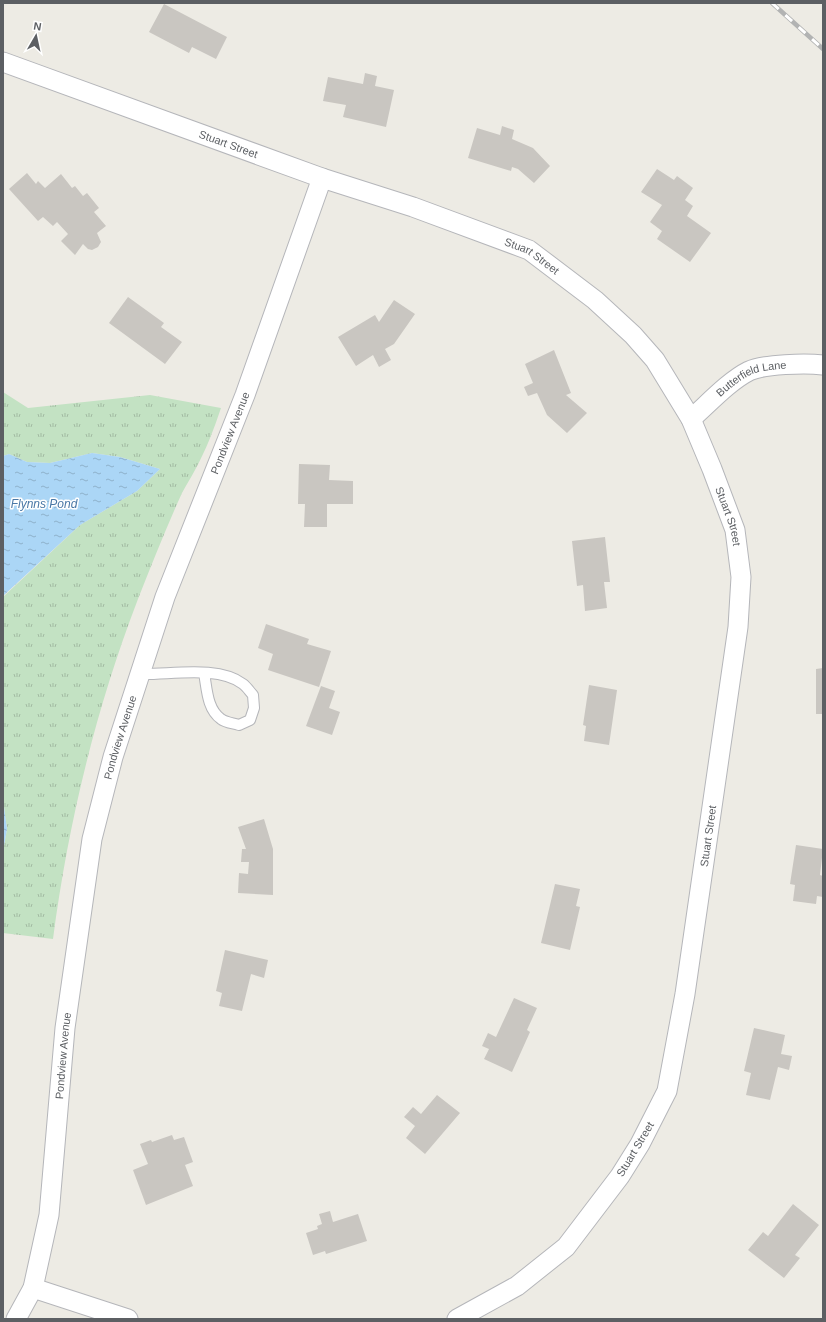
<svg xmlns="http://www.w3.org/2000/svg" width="826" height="1322" viewBox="0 0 826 1322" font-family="Helvetica,sans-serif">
  <defs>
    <pattern id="park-tufts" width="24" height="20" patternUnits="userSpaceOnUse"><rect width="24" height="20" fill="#c3e2c3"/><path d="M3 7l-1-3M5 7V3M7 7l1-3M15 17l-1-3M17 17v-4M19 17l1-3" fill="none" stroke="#a2baa2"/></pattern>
    <pattern id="water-ripples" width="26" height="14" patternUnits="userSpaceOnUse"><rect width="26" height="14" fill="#abd6f6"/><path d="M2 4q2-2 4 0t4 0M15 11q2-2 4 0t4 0" fill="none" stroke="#8eb1cb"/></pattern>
  </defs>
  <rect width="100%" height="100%" fill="#edebe4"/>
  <path fill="url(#park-tufts)" d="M3,392L28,408L150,395L221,408C214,429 206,450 195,470C191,478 186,485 182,493C166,528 152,564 138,599C96,708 68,824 53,939L3,933V851L7,829L3,800V597L80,525L137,491L160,469L120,457L92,453L50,463L27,462L9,454L3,456Z"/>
  <path fill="url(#water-ripples)" d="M92,453L120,457L160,469L137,491L80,525L3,596V456L9,454L27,462L50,463Z
    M3,800L7,829L3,851Z"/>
  <path fill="#c9c6c1" d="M164,4L227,37L216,59L192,47L189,53L149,32Z
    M365,73L377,76L375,86L394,90L386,127L343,117L346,105L323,101L328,77L363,84Z
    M502,126L514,130L512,139L533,148L550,166L534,183L518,169L512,167L511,171L468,158L477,128L500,135Z
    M657,169L674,180L677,176L693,188L685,200L693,206L687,216L711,233L690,262L657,239L662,231L650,222L662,205L641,192Z
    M27,173L36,184L38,181L45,188L61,174L72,188L75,186L83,196L87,193L99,208L94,212L106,226L97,233L101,242L98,247L92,250L88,249L83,244L75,255L61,241L68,234L57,222L53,226L43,217L38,221L9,189Z
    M128,297L164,323L161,327L182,342L165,364L109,323Z
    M394,300L415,314L394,344L385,349L391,360L379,367L373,355L356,366L338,337L375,315L379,322Z
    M554,350L571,393L566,395L587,413L567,433L547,415L537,393L528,396L524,387L533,383L525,364Z
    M299,464L330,465L329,480L353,481V504H327V527H304L305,504H298Z
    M605,537L610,582H604L607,608L585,611L583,585L577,586L572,541Z
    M266,624L309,639L307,644L331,651L319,687L268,670L273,654L258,648Z
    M823,668V714H816V669Z
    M589,685L617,690L609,745L584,741L586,726L583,725Z
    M321,686L335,691L329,708L340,712L332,735L306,726Z
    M264,819L273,849V895L238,893L239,873L248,874L249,862H241L242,849H246L238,827Z
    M796,845L823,849L820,875L823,876V897L817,896L816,904L793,901L795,885L790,884Z
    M555,884L580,889L576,906L580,907L570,950L541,943Z
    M225,950L268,960L264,978L251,974L242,1011L219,1006L222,993L216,991Z
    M514,998L537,1008L527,1030L530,1032L512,1072L484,1059L489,1049L482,1046L488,1033L496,1037Z
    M754,1028L785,1035L781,1054L792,1056L789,1070L778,1067L770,1100L746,1095L751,1073L744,1071Z
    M437,1095L460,1113L425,1154L406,1138L415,1126L404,1117L413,1107L421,1114Z
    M172,1135L174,1140L184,1137L193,1162L185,1165L193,1186L146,1205L133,1170L148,1164L140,1144L151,1140L152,1142Z
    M793,1204L819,1225L795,1255L800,1258L784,1278L748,1250L763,1232L768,1236Z
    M330,1211L333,1222L358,1214L367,1241L326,1254L325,1251L313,1255L306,1233L318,1229L317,1226L322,1224L319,1214Z"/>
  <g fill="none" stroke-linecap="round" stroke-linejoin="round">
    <g stroke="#b5b6ba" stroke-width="12">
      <path id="service" d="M140,674C170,675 218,665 243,684C247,687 250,692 253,695L254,708L250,720L239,725C234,723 226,723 221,719C207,709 207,689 204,673"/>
    </g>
    <g stroke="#b5b6ba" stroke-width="21">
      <g id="minor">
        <path id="s1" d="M3,62L322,178L413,207L529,250L595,300L633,335L655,360L691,419L712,469L735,530L741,577L738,627L685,994L667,1091L640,1144L620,1176L566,1247L517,1286L457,1319"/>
        <path id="s2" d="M691,419C708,404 729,381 749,371C764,364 806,363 823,365"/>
        <path d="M33,1288L128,1319"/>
        <path id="s3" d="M16,1319L33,1288L49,1215L65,1028L92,839L113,757L165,597L245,395L322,178"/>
      </g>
    </g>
    <use href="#service" stroke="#fff" stroke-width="10"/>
    <use href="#minor" stroke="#fff" stroke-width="19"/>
    <g stroke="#b2b3b3" stroke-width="4.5">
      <path id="rail" d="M772,3L823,49"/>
    </g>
    <use href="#rail" stroke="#fff" stroke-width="3" stroke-dasharray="9" stroke-linecap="butt"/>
  </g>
  <g text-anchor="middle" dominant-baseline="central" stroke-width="3" stroke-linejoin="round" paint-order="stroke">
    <g font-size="11" fill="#5c5f63" stroke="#fff">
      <text stroke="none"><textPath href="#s1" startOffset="240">Stuart Street</textPath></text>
      <text stroke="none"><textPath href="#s1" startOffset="564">Stuart Street</textPath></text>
      <text stroke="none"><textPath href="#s2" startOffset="75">Butterfield Lane</textPath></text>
      <text stroke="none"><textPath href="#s3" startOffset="918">Pondview Avenue</textPath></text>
      <text stroke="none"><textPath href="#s1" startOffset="900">Stuart Street</textPath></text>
      <text stroke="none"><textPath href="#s3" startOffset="594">Pondview Avenue</textPath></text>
      <text transform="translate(708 836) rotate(-82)">Stuart Street</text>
      <text stroke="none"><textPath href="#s3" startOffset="270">Pondview Avenue</textPath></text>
      <text transform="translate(635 1149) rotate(-59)">Stuart Street</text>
    </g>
    <g font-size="12" font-style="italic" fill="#4a78a6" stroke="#fff">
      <text x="44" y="504">Flynns Pond</text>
    </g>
  </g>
  <rect width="826" height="1322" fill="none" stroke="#5c5f63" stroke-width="8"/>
  <g transform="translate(36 36) rotate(9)" stroke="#ffffff" stroke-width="3" paint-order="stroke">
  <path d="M0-3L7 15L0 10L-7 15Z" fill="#5c5f63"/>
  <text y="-6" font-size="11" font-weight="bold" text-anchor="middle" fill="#5c5f63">N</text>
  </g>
</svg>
